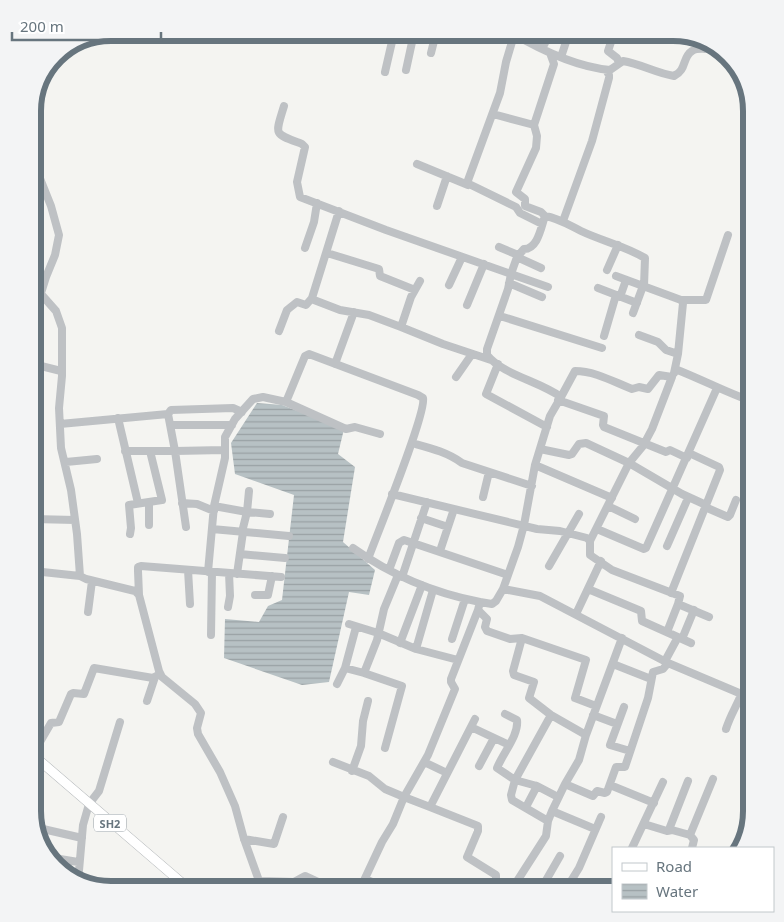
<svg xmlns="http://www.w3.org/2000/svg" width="784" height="922" viewBox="0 0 784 922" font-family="'Noto Sans',sans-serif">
  <defs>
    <pattern id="water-rules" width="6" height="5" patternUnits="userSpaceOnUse" patternTransform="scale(1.25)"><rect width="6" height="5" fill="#b7c1c4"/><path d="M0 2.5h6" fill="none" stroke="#99a1a4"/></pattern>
  </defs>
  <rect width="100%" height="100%" fill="#f4f4f1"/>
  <path fill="url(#water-rules)" d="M257,403L282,405L344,429L338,454L355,467L343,542L375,570L369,595L349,592L329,682L302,685L224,658L225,619L259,622L268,606L282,600L294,495L235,474L231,443Z"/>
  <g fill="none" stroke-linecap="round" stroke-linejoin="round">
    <g stroke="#b1b5b8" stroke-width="10">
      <path id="major" d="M33,755L189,889"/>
    </g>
    <path stroke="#bec1c4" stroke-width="8" d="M512,33C541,50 577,67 610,70L623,61C641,64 656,73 674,76C687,70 682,57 692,51C699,46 708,52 716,46
      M614,33L608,51L617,58L619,63
      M514,35L506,62L500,93L467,183L516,207L520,213L542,224
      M542,49L550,33
      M431,53L436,33
      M561,57L569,33
      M406,70L414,33
      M385,72L394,33
      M745,93V92
      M284,106C275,136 273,133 302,144L305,147L297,182L300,197L386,230L548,287
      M33,110V105
      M493,114L534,125
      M33,161L51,206L59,235L55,255L46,277L41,293
      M417,164L468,185
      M437,206L447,176
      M339,211L312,298L314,300L340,310L369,315L401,327
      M546,217L541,212L525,206V199L516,192L536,148L537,136L534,125L554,64L550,53
      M563,221L592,141L609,78V75L606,70
      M499,247L518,255
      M305,248L314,222L317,203
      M327,253L379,269L380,276L415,290
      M517,257L541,268
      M607,270L618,245
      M616,276L681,300L683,303L678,354
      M420,281L411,297L401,327L443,344L491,360
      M509,283L542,297
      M33,285L56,311L62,328V376L59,408L61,448L71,490L77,534L80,576L86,579L135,591L139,595L159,671L162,677L195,704L201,713L197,728L198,734L220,772L235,806L244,839L262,889
      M449,285L462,257
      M598,288L637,303
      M620,297L626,280
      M681,300H706L728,235
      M467,305L484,264
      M751,311V319
      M633,313L643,286
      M500,316L602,348
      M279,331L287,310L297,302L306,305L312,298
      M639,335L658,342L666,350L678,354L674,373
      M604,336L616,295
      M33,364L61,371
      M335,364L354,312
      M498,364L486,394L547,427
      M675,369C701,379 725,392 751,401
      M456,377L472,354
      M561,397L575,371C595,371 614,382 632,389L639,387L648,389L659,375L672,377L652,429L643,446L629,463L590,541
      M558,400L604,416L603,425L604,427L666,452L670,450L687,458
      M168,414L171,410L233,408L242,412
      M118,418L138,503
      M60,424L168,414L175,451L224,450
      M171,425H232
      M412,443C430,448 447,452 462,463L532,486
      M540,449L569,455L572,454L579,444L586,443L629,463L682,494L706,505
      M125,451H175L186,527
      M66,462L97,459
      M535,465L612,498
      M392,494L537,529L560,531L587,538L590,541V555L612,570L680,596L678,604
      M483,497L489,472
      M182,503L197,504L214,511
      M214,506L247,512L270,514
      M608,506L635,519
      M705,507L728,517L730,515L736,500
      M421,518L448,527
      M33,519L75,520
      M149,525V502
      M212,529L289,536
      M597,529L644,549L646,548L717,388
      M242,532L247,512L249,491
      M130,534L131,528L129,505L162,500L150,451
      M667,546L688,498
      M353,548C391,575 434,593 480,602
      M440,551L454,509
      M240,554L285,558
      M368,559C376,537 427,412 423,398L418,395L309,354L305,356L286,402L346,429L355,427L380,434
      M549,566L579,514
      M188,570L190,604
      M389,570L399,543L404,540L508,575
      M33,571L80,576
      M208,572L214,506L225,458V437L235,419L253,399L263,397L286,402
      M237,574L243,532
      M402,577L427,502
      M503,589L540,596L668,663L751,698
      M588,589L641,611L642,621L691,643
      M671,593L720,470L719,467L689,453
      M139,595L138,571V567L141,566L281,577
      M255,595H268L272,576
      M228,607L230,596L229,573
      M88,612L92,581
      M576,614L601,561
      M349,624L378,633L416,649L458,660
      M667,632L678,604L709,617
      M211,635L212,572
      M522,638L513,671L514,675L534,682L529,698L551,715L586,735
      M452,639L465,599
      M682,639L694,610
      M400,643L422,585
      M416,649L433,590
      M665,661L678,637
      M613,664L651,679
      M345,668L356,627
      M337,684L345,668L364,673
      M147,701L155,677
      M596,706L575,698L586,660L522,638L510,639L487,631L485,627L487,619L478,610L480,602L492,604L496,601L503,589L518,547L524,525L535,465L550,416L561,397C539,381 503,375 487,355V349L508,289L511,274L517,257L524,249C538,249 541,227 545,216C558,218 569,225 581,231C602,241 625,246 645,258L644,286
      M624,707L610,745L630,751
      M505,714L517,720C519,735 503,753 497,768L515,780L511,795L512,800L548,821
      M551,715L515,780L537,786L558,797
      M593,715L617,724
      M475,719L430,807L478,826V831L467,857L496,875V879L489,889
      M471,727L509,745
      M726,729C730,716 736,707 741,695
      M385,748L402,686L364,673L377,640L384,609L398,575
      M33,754L51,723L59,722L71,694L73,693L84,694L94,668L153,678L160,674
      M333,762L369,776L385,789L404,797L393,824L382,842L360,889
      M424,762L447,773
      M479,766L494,738
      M352,771L361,746L363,721L368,701
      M688,781L670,827L672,830L690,835L694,840L692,848
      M565,784L593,796L597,791L605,793L607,792L616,767H625L648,698L653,672L663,669L668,663
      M610,785L654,803
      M430,807L404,797L428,755L455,689L451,682V679L478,610
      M526,807L537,786
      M552,811L595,829
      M644,824L667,831L672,830
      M43,829L82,838
      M690,835L713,779
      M244,839L274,844L283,817
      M632,848L663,782
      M738,848L749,823
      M48,857L78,862
      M365,879L388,889
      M260,881L294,882L305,876L333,889
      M78,882L83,825L89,804L99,791L120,722
      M456,889L458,885L461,883L479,889
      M512,889L546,836L548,821L552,811L565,784L579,760L586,735L622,638
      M541,889L560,856
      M566,889L579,868L601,817"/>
    <use href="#major" stroke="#fff" stroke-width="9"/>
  </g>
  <g text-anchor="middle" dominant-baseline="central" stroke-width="5" stroke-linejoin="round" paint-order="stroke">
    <rect fill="#fff" stroke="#959ea5" stroke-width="1" x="94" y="814.5" width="32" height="17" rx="4"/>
    <g font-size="11" font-weight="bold" fill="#67757e">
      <text x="110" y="823">SH2</text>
    </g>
  </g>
  <path d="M0 0H784V922H0ZM111 41H673A70 70 0 0 1 743 111V811A70 70 0 0 1 673 881H111A70 70 0 0 1 41 811V111A70 70 0 0 1 111 41Z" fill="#f3f4f5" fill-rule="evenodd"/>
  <path fill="none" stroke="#67757e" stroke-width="6" d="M111 41H673A70 70 0 0 1 743 111V811A70 70 0 0 1 673 881H111A70 70 0 0 1 41 811V111A70 70 0 0 1 111 41Z"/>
  <rect x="612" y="847" width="162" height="65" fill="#ffffff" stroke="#c2c8cb"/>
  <rect x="622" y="863" width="25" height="8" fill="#ffffff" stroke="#c2c8cb"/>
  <text x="656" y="872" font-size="15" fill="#67757e">Road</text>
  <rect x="622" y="884" width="25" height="15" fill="url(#water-rules)" stroke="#c2c8cb"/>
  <text x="656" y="897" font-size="15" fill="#67757e">Water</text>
  <path d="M12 32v8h149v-8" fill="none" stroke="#67757e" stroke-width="2.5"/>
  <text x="20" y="32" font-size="15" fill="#67757e" stroke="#ffffff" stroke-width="4" paint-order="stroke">200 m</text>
</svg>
